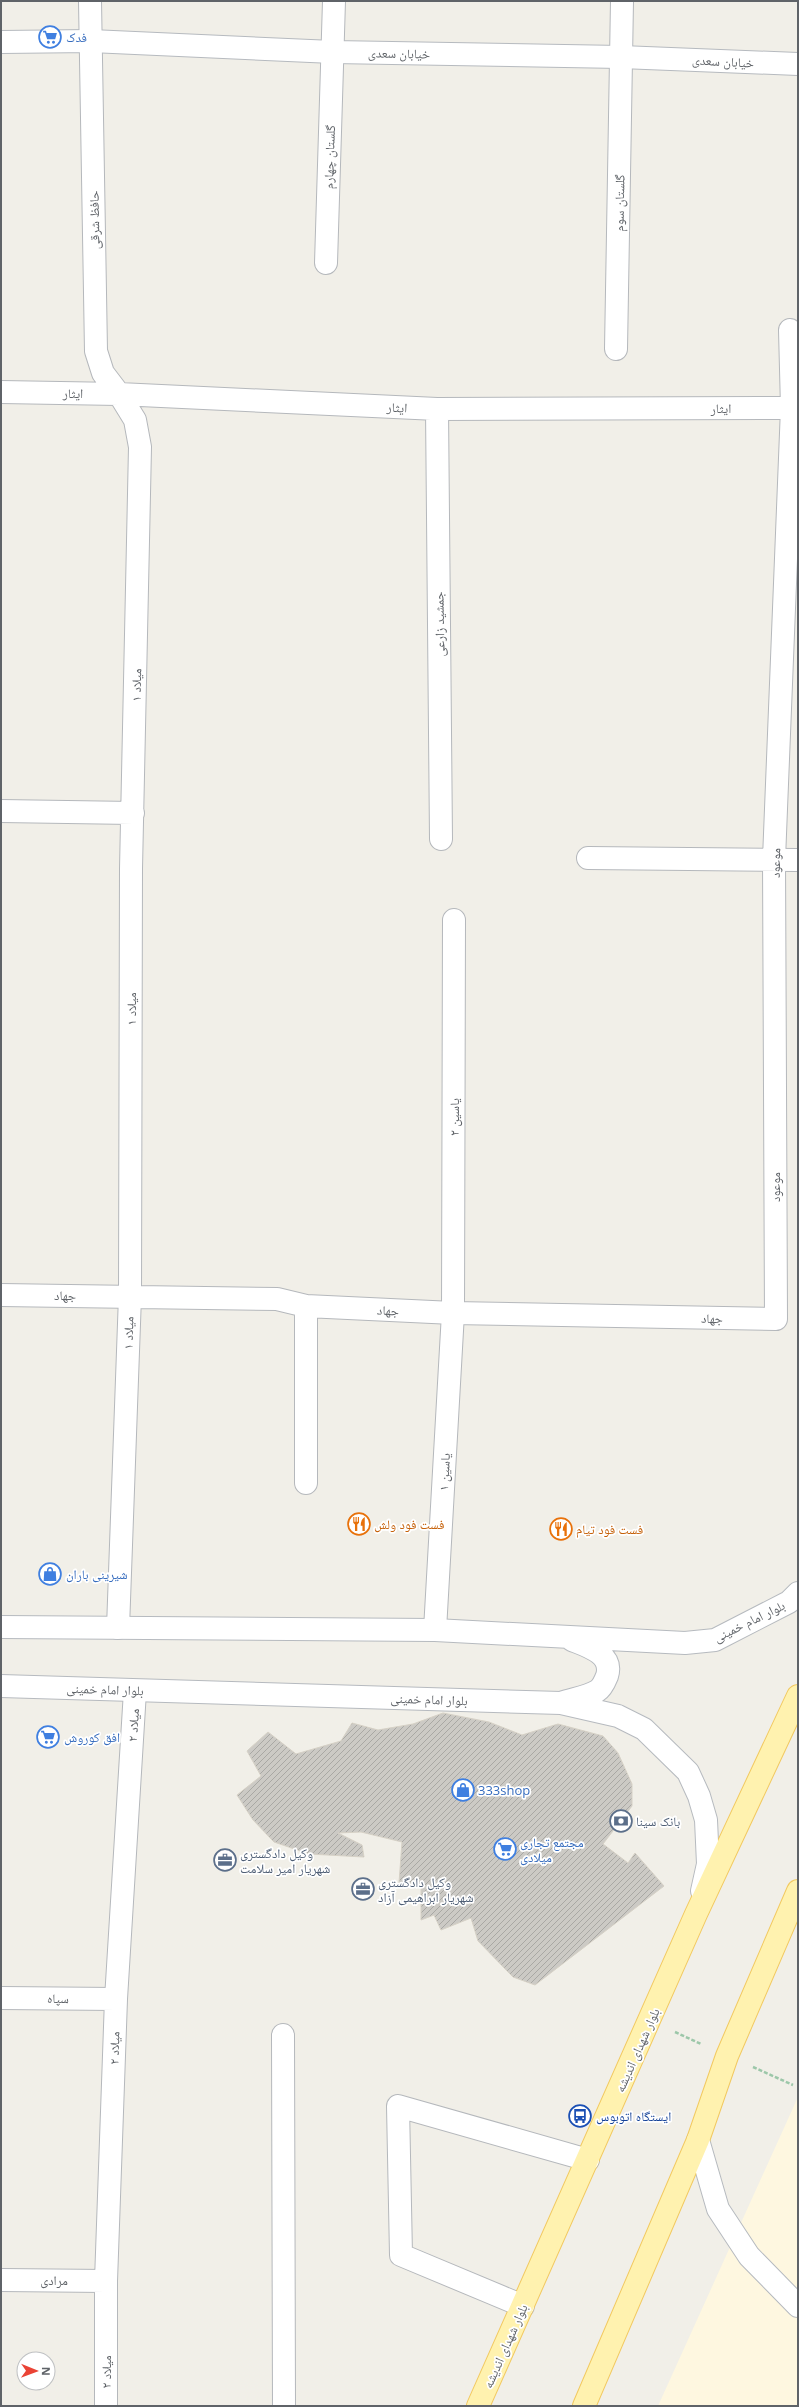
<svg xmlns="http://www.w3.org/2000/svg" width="799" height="2407" viewBox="0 0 799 2407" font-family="'Open Sans','Noto Naskh Arabic',sans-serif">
  <defs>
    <pattern id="building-hatch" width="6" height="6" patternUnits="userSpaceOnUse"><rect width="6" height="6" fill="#cccac5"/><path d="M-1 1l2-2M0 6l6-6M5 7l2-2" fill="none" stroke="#a9a8a4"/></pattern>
  </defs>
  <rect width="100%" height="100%" fill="#f1efe8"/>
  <path fill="#fef7e0" d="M798,2097V2406H658Z"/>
  <path fill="url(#building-hatch)" stroke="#d6d1c6" d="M443,1713L489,1722L522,1735L558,1724L603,1736L618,1753L632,1784V1806L603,1844L628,1863L635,1853L664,1886L535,1985L513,1977L478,1941L471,1918L441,1930L434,1915L421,1920V1888L399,1883L402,1842L361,1832L338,1833L362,1845L364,1857L309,1854L274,1842L253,1820L237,1795L261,1776L247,1751L268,1732L296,1754L341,1741L352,1723L378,1730L413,1724Z"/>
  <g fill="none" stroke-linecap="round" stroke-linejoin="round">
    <g stroke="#b5b8bc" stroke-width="24">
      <path id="street" d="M90,1L96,351L103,373L119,394L135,420L140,447L131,869L130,1296L118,1628
        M326,263L334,1
        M616,349L622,1
        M1,392L119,394L437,409L792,408
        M437,409L441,839
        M1,811L133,813
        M588,858L798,860
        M1,1295L277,1299L306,1306L453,1313L776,1319L774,859L792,408L790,330
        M306,1483V1306
        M435,1630L453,1313L454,920
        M1,1998L116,1999
        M283,2035L284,2406
        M1,2280L106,2281
        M523,2306L401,2255L398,2106L588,2160
        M106,2406V2281L116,1999L135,1691"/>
    </g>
    <g stroke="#b6babf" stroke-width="24">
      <path id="secondary" d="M1,42L91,41L333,52L621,57L798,64
        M1,1627L435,1630L685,1643L715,1640L789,1602L798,1593
        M1,1686L561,1703L618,1716L644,1729L688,1772L699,1796L706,1820L708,1864L702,1891
        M561,1703C572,1699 587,1697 597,1691C602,1688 605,1681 607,1676C614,1654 587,1646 572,1640
        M698,2140L718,2209L749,2256L798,2306"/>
    </g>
    <g stroke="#f2c960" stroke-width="24">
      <path id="primary" d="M478,2406L696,1914L798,1696
        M584,2406L698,2140L727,2056L798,1891"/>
    </g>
    <path stroke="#9cc7a9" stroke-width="2.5" stroke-dasharray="4 2" stroke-linecap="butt" d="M675,2032L701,2044
      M753,2067L793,2085"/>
    <use href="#street" stroke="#fff" stroke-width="22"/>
    <use href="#secondary" stroke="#fff" stroke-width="22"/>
    <use href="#primary" stroke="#fff2af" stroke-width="22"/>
  </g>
  <defs>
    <g id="supermarket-ring" transform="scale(1.15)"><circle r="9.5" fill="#fff" stroke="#3f7fe0" stroke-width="1.5"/><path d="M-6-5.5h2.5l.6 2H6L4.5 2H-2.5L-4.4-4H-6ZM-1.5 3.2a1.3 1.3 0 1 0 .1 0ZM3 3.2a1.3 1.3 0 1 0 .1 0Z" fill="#3f7fe0"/></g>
    <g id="restaurant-ring" transform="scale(1.15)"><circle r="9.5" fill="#fff" stroke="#e8710a" stroke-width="1.5"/><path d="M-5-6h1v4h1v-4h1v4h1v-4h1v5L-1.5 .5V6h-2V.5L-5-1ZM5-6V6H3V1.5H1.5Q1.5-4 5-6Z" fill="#e8710a"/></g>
    <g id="shop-ring" transform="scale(1.15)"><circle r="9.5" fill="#fff" stroke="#3f7fe0" stroke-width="1.5"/><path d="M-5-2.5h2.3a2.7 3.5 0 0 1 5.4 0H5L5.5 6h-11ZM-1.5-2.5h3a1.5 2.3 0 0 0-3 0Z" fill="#3f7fe0"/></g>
    <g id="bank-ring" transform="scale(1.15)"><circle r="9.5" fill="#fff" stroke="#5c6f8a" stroke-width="1.5"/><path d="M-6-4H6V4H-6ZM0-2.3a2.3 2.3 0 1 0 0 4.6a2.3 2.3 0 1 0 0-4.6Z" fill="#5c6f8a"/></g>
    <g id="office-ring" transform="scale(1.15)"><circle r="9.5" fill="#fff" stroke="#5c6f8a" stroke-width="1.5"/><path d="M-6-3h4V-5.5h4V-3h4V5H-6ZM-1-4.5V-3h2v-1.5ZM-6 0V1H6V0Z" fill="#5c6f8a"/></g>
    <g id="bus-ring" transform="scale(1.15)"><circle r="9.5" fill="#fff" stroke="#1a4fb4" stroke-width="1.5"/><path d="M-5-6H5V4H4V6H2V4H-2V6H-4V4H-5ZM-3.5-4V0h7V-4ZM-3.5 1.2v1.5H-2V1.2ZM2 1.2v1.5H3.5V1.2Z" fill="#1a4fb4"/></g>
  </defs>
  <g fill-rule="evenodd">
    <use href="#supermarket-ring" x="50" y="37"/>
    <use href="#restaurant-ring" x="359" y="1524"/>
    <use href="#restaurant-ring" x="561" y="1529"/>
    <use href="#shop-ring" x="50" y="1574"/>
    <use href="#supermarket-ring" x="48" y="1737"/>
    <use href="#shop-ring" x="463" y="1790"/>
    <use href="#bank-ring" x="621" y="1821"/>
    <use href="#supermarket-ring" x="505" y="1849"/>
    <use href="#office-ring" x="225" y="1860"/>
    <use href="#office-ring" x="363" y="1889"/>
    <use href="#bus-ring" x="580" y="2116"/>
  </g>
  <g text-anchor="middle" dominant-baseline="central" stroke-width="3.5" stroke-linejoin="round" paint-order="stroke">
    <g font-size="13" fill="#366cbe" stroke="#fff" text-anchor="start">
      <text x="66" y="37">فدک</text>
      <text x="66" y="1574">شیرینی باران</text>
      <text x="64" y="1737">افق کوروش</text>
      <text x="478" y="1790">333shop</text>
      <text x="520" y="1842">مجتمع تجاری<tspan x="520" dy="15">میلادی</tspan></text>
    </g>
    <g font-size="13" fill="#5f6368" stroke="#fff">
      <text transform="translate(399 53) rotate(1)">خیابان سعدی</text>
      <text transform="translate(723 61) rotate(3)">خیابان سعدی</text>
      <text transform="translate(329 157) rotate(-88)">گلستان چهارم</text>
      <text transform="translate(619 203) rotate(-89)">گلستان سوم</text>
      <text transform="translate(94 220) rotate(-91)">حافظ شرقی</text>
      <text transform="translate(73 393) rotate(1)">ایثار</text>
      <text transform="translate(397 407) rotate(3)">ایثار</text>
      <text x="721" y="408">ایثار</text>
      <text transform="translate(439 624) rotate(-91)">جمشید زارعی</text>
      <text transform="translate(136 685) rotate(-89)">میلاد ۱</text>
      <text transform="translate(775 863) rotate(-89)">موعود</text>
      <text transform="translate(131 1009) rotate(-90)">میلاد ۱</text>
      <text transform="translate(454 1117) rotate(-90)">یاسین ۲</text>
      <text transform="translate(775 1187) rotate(-90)">موعود</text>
      <text x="65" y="1295">جهاد</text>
      <text transform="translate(388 1310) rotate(3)">جهاد</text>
      <text transform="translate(712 1318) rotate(1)">جهاد</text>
      <text transform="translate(128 1333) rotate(-88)">میلاد ۱</text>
      <text transform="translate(444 1472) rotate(-87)">یاسین ۱</text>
      <text transform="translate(749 1621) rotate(-26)">بلوار امام خمینی</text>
      <text transform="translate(105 1689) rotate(2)">بلوار امام خمینی</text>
      <text transform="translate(429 1699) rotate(2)">بلوار امام خمینی</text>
      <text transform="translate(133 1725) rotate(-86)">میلاد ۲</text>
      <text transform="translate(58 1998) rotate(1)">سپاه</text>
      <text transform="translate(114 2048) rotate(-88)">میلاد ۲</text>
      <text transform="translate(637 2050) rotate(-66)">بلوار شهدای اندیشه</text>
      <text x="54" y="2280">مرادی</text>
      <text transform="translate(505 2346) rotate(-66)">بلوار شهدای اندیشه</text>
      <text transform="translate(106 2372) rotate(-90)">میلاد ۲</text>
    </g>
    <g font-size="13" fill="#c56008" stroke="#fff" text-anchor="start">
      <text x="374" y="1524">فست فود ولش</text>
      <text x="576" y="1529">فست فود تیام</text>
    </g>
    <g font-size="13" fill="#4e5e75" stroke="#fff" text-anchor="start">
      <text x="636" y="1821">بانک سینا</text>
      <text x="240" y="1853">وکیل دادگستری<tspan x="240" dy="15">شهریار امیر سلامت</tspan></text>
      <text x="378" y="1882">وکیل دادگستری<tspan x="378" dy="15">شهریار ابراهیمی آزاد</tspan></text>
    </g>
    <g font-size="13" fill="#164399" stroke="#fff" text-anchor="start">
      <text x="596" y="2116">ایستگاه اتوبوس</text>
    </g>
  </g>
  <rect width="799" height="2407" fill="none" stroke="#5f6368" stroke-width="4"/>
  <g transform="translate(36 2371) rotate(91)"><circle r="19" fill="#ffffff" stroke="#bfc1c3"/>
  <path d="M0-3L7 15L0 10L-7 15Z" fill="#ea4335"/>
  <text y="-6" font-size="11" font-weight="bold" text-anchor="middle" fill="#5f6368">N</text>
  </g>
</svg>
